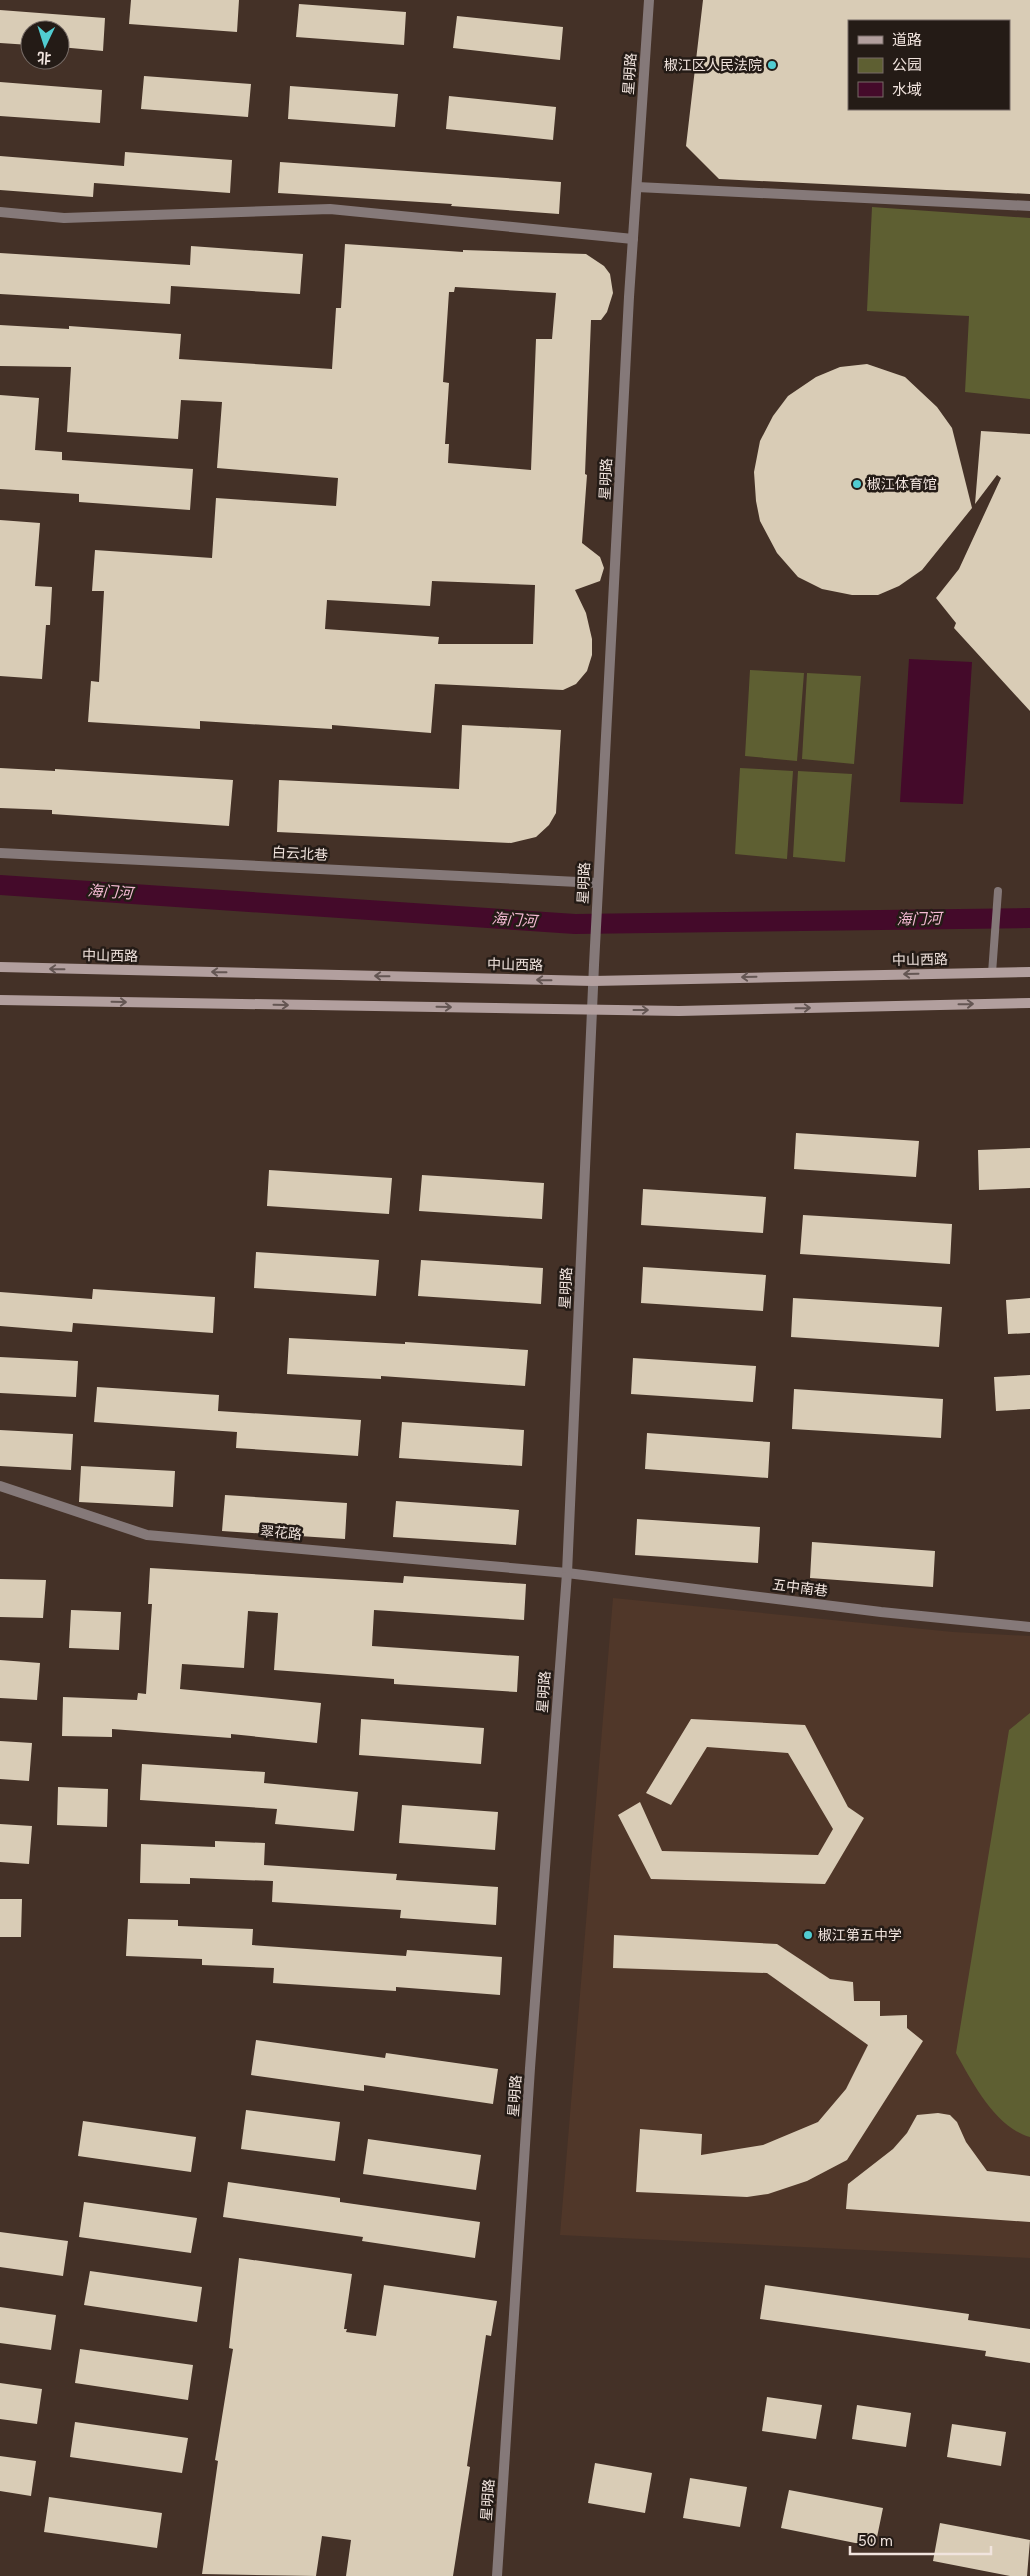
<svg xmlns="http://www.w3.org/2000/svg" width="1030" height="2576" viewBox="0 0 1030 2576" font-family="Figtree,'Noto Sans SC',sans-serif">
  <rect width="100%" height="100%" fill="#443127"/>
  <path fill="#503729" d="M613,1598L953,1632L1030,1636V2258L560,2235Z"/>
  <path fill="#5e5f32" d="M872,207L1030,218V399L965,392L969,316L867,311Z
    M750,670L804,673L797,761L745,756Z
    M807,673L861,676L854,764L802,759Z
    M740,768L793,771L787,859L735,854Z
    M798,771L852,774L845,862L793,857Z
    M1030,1713V2137C996,2128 972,2082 956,2053L1009,1730Z"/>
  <path fill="#440a2a" d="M909,659L972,662L963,804L900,802Z"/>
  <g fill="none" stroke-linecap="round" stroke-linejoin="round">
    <path stroke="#440a2a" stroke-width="20" d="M0,885L575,924L1030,918"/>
  </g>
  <path fill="#d9ccb6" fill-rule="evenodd" d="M131,0H239L237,32L129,24Z
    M703,0H1030V194L719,179L686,146ZM849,21H1009V109H849Z
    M299,4L406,12L404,45L296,37Z
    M0,10L105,18L103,51L60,47V30H30V45L0,43Z
    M457,16L563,27L560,60L453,48Z
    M144,76L251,84L248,117L141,109Z
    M0,82L102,90L100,123L0,116Z
    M290,86L398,94L395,127L288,119Z
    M449,96L556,107L553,140L446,129Z
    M125,152L232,160L230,193L94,183L93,197L0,190V156L124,166Z
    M280,162L561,182L559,214L451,206L452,204L278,193Z
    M345,244L463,252V250L586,254L604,266L610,274L613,293L607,312L601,320H591L585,474L587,475L582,543L600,557L604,568L600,581L575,590L586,613L592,639V655L587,671L576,684L563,690L435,684L431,733L332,725V729L200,721V729L88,722L91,681L99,682L104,591H92L95,550L212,558L216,498L336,506L338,478L217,468L222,402L181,400L178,439L67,432L71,367L0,366V325L69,329V326L181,334L179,359L332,369L336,308H341ZM455,287L556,293L552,339H536L531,470L448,463L449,444H445L449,383L443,382L449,292H454ZM432,581L535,585L533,644H438L439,637L325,629L327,600L430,606Z
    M191,246L303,254L300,294L171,286L170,304L0,294V253L190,265Z
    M867,364L905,377L937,407L952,428L972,508L922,570L899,586L878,595H852L822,589L798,577L777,553L760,521L756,501L754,472L760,441L773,416L788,396L816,377L840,367Z
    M0,395L39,398L35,450L62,452V460L193,469L190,510L79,502V494L0,489Z
    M981,431L1030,434V711L954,628L956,623L936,598L959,569L1001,478L997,475L975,504Z
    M0,520L40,523L35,586L52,587L50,625H46L42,679L0,676Z
    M462,725L561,730L556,813L549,825L536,837L511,843L277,832L279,780L459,789Z
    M0,768L55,771V769L233,780L229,826L52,814V810L0,808Z
    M796,1133L919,1141L916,1177L794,1169Z
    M1030,1148V1188L979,1190L978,1150Z
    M269,1170L392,1178L389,1214L267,1206Z
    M422,1175L544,1183L542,1219L419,1211Z
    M643,1189L766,1197L763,1233L641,1225Z
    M803,1215L952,1224L950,1264L800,1254Z
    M256,1252L379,1260L376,1296L254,1288Z
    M421,1260L543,1268L541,1304L418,1296Z
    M643,1267L766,1275L763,1311L641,1303Z
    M93,1289L215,1297L213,1333L73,1323L72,1332L0,1326V1292L92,1299Z
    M793,1298L942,1307L939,1347L791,1337Z
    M1030,1298V1333L1008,1334L1006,1300Z
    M289,1338L405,1344V1342L528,1350L525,1386L381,1376V1379L287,1374Z
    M0,1357L78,1361L76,1397L0,1393Z
    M633,1358L756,1366L753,1402L631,1394Z
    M1030,1375V1409L996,1411L994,1377Z
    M97,1387L219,1395L218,1411L361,1420L358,1456L236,1448L237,1432L94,1422Z
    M794,1389L943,1399L941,1438L792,1429Z
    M402,1422L524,1430L522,1466L399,1458Z
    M0,1430L73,1434L71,1470L0,1466Z
    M647,1433L770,1442L768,1478L645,1469Z
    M81,1466L175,1471L173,1507L79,1502Z
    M225,1495L347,1503L345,1539L222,1531Z
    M396,1501L519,1510L516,1545L393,1537Z
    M637,1519L760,1527L758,1563L635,1555Z
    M812,1542L935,1551L933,1587L810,1578Z
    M150,1568L403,1583L404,1576L526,1584L524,1620L374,1610L372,1646L519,1656L517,1692L394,1684V1679L274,1670L278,1613L248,1611L244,1668L182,1664L180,1689L321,1703L317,1743L231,1734V1738L112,1729V1737L62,1736L63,1697L137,1700L138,1693L146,1694L152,1604H148Z
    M0,1579L46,1580L43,1618L0,1617Z
    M71,1610L121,1612L119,1650L69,1648Z
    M0,1660L40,1663L37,1700L0,1698Z
    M361,1719L484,1728L481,1764L359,1755Z
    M691,1719L805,1725L848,1807L864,1818L825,1884L651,1879L618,1815L640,1802L662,1851L818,1855L833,1829L788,1753L707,1747L671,1805L646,1793Z
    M0,1741L32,1743L29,1781L0,1779Z
    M142,1764L265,1772L264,1783L358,1792L354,1831L275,1824L277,1809L140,1800Z
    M58,1787L108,1789L107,1827L57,1825Z
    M402,1805L498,1812L495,1850L399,1843Z
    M0,1824L32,1826L29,1864L0,1862Z
    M215,1841L265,1843L264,1865L397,1874L396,1880L498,1887L496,1925L400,1918L401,1910L272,1902L273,1881L190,1878V1884L140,1883L141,1844L215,1847Z
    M0,1899H22L21,1937H0Z
    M128,1919L178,1920V1926L253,1929L252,1945L406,1956L407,1950L502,1957L500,1995L396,1987V1991L273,1983L274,1968L202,1965V1959L126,1956Z
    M614,1935L777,1944L830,1979L853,1982L854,2001H880V2016L907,2015V2028L923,2041L847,2160L807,2181L768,2194L747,2197L636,2192L640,2129L702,2134L701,2155L763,2145L818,2122L846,2089L868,2045L767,1973L613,1968Z
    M256,2040L385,2058L386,2053L498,2069L493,2104L364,2085V2091L251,2075Z
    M246,2110L340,2122L335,2161L241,2149Z
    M938,2113L950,2115L957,2122L966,2142L987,2171L1030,2176V2222L846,2209L848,2184L893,2149L907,2133L917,2115Z
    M83,2121L196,2137L191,2172L78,2156Z
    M368,2139L481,2155L476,2190L363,2174Z
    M228,2182L340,2198V2202L480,2222L475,2258L362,2241L363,2237L223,2217Z
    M84,2202L197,2218L191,2253L79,2237Z
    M0,2232L68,2241L63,2276L0,2267Z
    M239,2258L352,2274L344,2329H347L346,2332L376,2336L384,2285L497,2301L491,2336L486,2335L467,2466L470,2467L453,2576H346L351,2540L322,2536L316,2576L202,2574L218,2461L215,2460L233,2349L229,2348Z
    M90,2271L202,2287L197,2322L84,2305Z
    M765,2285L969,2314L968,2320L1030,2329V2363L985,2356L986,2351L760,2319Z
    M0,2307L56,2315L51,2350L0,2343Z
    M80,2349L193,2365L188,2400L75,2383Z
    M0,2383L42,2389L37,2424L0,2419Z
    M767,2397L822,2405L816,2439L762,2431Z
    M857,2405L911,2413L906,2447L852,2439Z
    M75,2422L188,2438L182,2473L70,2457Z
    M952,2424L1006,2432L1001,2466L947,2457Z
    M0,2456L36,2461L31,2496L0,2491Z
    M595,2463L652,2473L645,2513L588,2503Z
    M690,2478L747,2487L740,2527L683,2518Z
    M789,2490L883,2508L875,2547L781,2528Z
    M49,2497L162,2513L157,2548L44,2532Z
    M940,2523L1030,2540L1027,2576H1010L933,2561Z"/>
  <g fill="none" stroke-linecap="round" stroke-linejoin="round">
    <path stroke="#857979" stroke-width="8" d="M992,973L998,891"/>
    <path stroke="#857979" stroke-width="10" d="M637,187L1030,206
      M0,212L64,218L330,209L633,239
      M0,853L598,883
      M0,1486L147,1535L567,1573L881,1612L1030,1627"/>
    <path stroke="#857979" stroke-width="10" d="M497,2576L530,2068L567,1573L594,965L629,297L649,0"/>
    <path stroke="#b29f9e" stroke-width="10" d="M0,967L593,981L1030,972
      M0,1000L679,1011L1030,1003"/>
  </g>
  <defs><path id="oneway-shaft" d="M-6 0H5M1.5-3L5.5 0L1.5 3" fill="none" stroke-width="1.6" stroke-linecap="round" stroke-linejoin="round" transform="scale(1.25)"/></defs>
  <g stroke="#645653">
    <use href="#oneway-shaft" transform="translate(57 969) rotate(-179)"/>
    <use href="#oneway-shaft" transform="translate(219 972) rotate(-179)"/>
    <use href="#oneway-shaft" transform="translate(911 974) rotate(179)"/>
    <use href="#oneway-shaft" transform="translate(382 976) rotate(-179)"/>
    <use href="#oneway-shaft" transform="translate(749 977) rotate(179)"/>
    <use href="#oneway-shaft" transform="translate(544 980) rotate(-179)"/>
    <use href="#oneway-shaft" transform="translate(119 1002) rotate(1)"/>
    <use href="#oneway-shaft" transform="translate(966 1004) rotate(-1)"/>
    <use href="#oneway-shaft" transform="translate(281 1005) rotate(1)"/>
    <use href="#oneway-shaft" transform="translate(444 1007) rotate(1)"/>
    <use href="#oneway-shaft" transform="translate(803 1008) rotate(-1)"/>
    <use href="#oneway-shaft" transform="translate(641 1010)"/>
  </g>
  <g fill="#51ccd1" stroke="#241b16" stroke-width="2">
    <circle cx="772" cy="65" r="5"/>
    <circle cx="857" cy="484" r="5"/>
    <circle cx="808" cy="1935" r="5"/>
  </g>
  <g text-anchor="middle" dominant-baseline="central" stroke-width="5" stroke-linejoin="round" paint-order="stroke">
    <g font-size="14" fill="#f1e4de" stroke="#241b16" text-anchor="start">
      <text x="762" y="65" text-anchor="end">椒江区人民法院</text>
      <text x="867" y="484">椒江体育馆</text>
      <text x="818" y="1935">椒江第五中学</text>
    </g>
    <g font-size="14" fill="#f1e4de" stroke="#241b16">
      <text transform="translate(630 74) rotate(-86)">星明路</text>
      <text transform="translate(606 479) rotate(-87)">星明路</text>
      <text transform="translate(300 854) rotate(3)">白云北巷</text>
      <text transform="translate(584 883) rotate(-87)">星明路</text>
      <text transform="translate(110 956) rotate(1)">中山西路</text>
      <text transform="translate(920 960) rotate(-1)">中山西路</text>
      <text transform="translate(515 965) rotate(1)">中山西路</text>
      <text transform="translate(566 1288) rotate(-87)">星明路</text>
      <text transform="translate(281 1533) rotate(5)">翠花路</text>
      <text transform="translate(800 1588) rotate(7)">五中南巷</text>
      <text transform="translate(544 1692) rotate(-86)">星明路</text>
      <text transform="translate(515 2096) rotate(-86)">星明路</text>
      <text transform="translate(488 2500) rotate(-86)">星明路</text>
    </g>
    <g font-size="15" font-style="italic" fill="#f5bbd4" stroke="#241b16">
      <text transform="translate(110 892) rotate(4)">海门河</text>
      <text transform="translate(919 919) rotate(-1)">海门河</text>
      <text transform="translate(514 920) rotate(4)">海门河</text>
    </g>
  </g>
  <rect x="848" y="20" width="162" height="90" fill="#241b16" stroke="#766b66"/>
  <rect x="858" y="36" width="25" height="8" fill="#b29f9e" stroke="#766b66"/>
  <text x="892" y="45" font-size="15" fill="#f1e4de">道路</text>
  <rect x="858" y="58" width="25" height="15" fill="#5e5f32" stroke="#766b66"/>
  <text x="892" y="70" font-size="15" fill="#f1e4de">公园</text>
  <rect x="858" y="82" width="25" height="15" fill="#440a2a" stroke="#766b66"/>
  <text x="892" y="95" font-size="15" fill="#f1e4de">水域</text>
  <g transform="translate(45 45) rotate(184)"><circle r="24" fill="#241b16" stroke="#766b66"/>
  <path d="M0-4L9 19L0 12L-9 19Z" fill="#51ccd1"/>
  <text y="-8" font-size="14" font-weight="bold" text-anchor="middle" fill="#f1e4de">北</text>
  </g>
  <path d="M850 2546v8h141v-8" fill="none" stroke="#f1e4de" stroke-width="2.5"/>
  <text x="858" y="2546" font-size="15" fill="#f1e4de" stroke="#241b16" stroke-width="4" paint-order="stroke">50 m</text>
</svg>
